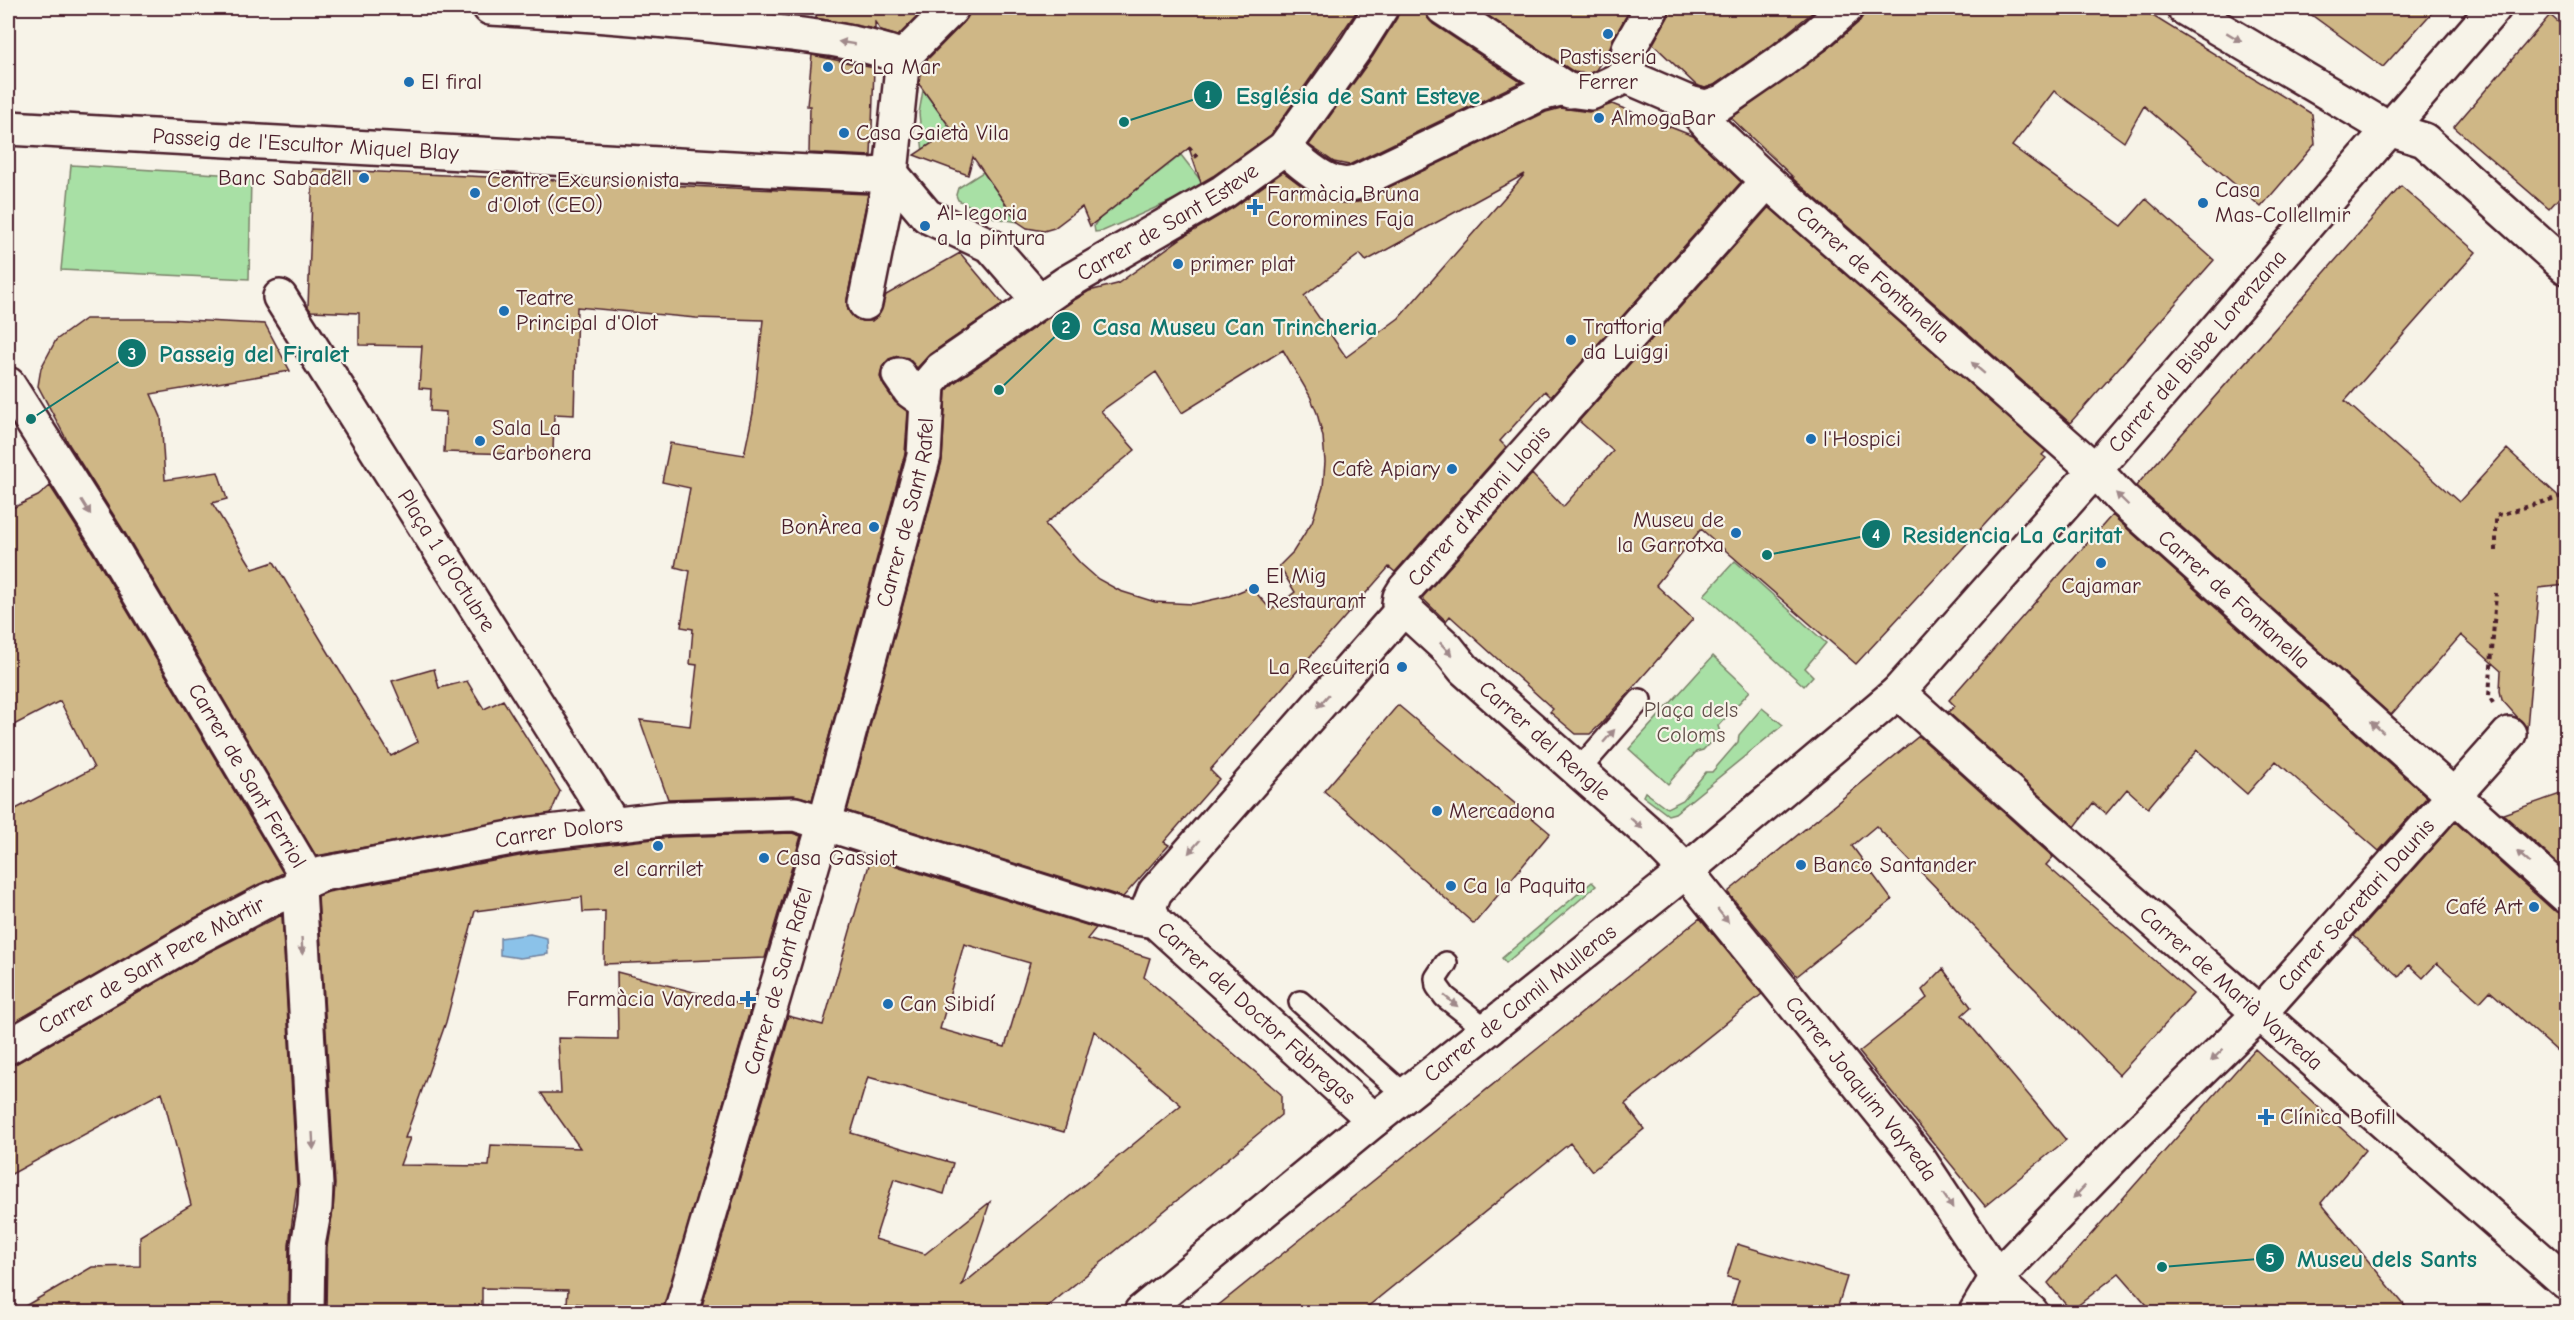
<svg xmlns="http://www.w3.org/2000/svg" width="2574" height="1320" viewBox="0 0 2574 1320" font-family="'Comic Neue',sans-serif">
  <rect width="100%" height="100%" fill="#f7f3e8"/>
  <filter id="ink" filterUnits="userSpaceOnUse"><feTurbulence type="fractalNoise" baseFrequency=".0167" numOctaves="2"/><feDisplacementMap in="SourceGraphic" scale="12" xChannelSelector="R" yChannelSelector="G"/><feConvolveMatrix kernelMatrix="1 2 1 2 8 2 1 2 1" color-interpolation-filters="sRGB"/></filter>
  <g filter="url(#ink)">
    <path fill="#a8e0a5" stroke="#798068" stroke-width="1.5" d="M923,90L959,140L923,153L919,113Z
      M1181,155L1205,186L1103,231L1095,232L1094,226L1097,221Z
      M71,165L251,176L249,279L61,270Z
      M983,172L1018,222L995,218L958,200L956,195L958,188Z
      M1735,561L1826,643L1805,668L1813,676L1804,686L1704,595Z
      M1713,656L1750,691L1718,726L1720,732L1703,750L1696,752L1668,784L1629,749Z
      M1762,708L1783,725L1675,813L1668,815L1643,796L1645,792L1667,808L1683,800L1706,772H1712L1738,742L1739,735Z
      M1592,882L1596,886L1506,963L1502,958Z"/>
    <path fill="#8bc2e9" stroke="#71819d" stroke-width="1.5" d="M530,934L547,938L548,954L520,958L500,955V938Z"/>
    <path fill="#cfb786" stroke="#4a1f2b" stroke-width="1.5" fill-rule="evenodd" d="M817,8H926L898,36L881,31L875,22V29L816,18Z
      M970,8H1359L1271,135L1213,176L1201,183L1189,148L1090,226L1082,207L1054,228L1044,231L1027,228L1018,222L973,157L968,175L914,155L952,130L919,84L921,66L965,21Z
      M1400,8H1424L1427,17L1433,24L1521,82L1349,165L1334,162L1309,145L1373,56L1397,18Z
      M1476,8H1631L1613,39L1610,48L1596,70L1588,74L1574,72Z
      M1671,8H1818L1772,45L1714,85L1705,88L1696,85L1653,44L1668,17Z
      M1864,8H2140L2312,114L2315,144L2261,207L2144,106L2124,142L2054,91L2012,146L2122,226L2146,199L2214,260L2070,423L1790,176L1794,178L1731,118L1828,49L1859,22L1864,14Z
      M2302,8H2436L2383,67Z
      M2550,15L2566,29V190L2549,209L2454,127Z
      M812,55L874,68L871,156L809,153L810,106H807Z
      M1612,104L1693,136L1741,182L1551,397L1545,391L1500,441L1506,447L1395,572L1389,567L1210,770L1219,779L1164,842L1169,845L1123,897L847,811L942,461L946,391L954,383L1076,299L1089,291L1117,284L1183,237L1234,207L1283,172L1319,197L1343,203L1358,202L1546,112L1561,108L1589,112ZM1525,174L1399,318L1346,357L1304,296L1360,254L1366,261ZM1283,350L1310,396L1317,413L1323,437L1325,462L1323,487L1312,522L1293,552L1279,566L1295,592L1271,610L1251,587L1229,596L1193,604L1155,602L1120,591L1098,579L1081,564L1045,524L1135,450L1101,411L1156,372L1182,413Z
      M313,169L868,194L847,299L848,310L853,317L862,321H872L879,315L886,295L960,253L1003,304L930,354L917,368L908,358L898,356L889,359L882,367L880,377L884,386L895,402L908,412L905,453L812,800L794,795L668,799L640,720L690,726L697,665L690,664L693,629L681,627L690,571L675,567L690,488L662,482L670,443L744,455L753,413L763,320L696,318L577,307L574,415L554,414L553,455L444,452L446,412L430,411L431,389L419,388L422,346L359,345V313L311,311L308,307Z
      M2401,186L2476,252L2345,401L2459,502L2507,449L2566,503V585L2539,588L2527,728L2502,700L2500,691L2501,671L2461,635L2391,715L2136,486Z
      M1769,207L2046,451L2042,455L2046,458L1856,664L1701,529L1656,585L1693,619L1601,724L1590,734H1576L1550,712L1553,709L1450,616L1446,621L1422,598L1532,474L1563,507L1613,451L1579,421Z
      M85,319H167L265,324L290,371L151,394L161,417L165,480L218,472L227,499L212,503L253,569L274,562L391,756L418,742L392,681L434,669L439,688L467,681L484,709L503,700L560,791L551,813L316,856L125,533L70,446L38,386L41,368L56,340Z
      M50,486L93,553L283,873L189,921L8,1026V813L94,768L60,701L8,728V510L38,496Z
      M2112,515L2427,797L2379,851L2276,761L2247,794L2197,750L2148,808L2127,789L2106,814L2093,803L2075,827L1948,712L1955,706L1949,700Z
      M1398,705L1550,833L1474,924L1324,791Z
      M1919,736L2053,857L2046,865L2193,994L2119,1075L1876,826L1852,846L1892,900L1797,976L1729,894V891Z
      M2566,792V871L2503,814Z
      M2455,822L2553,910L2566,914V1059L2490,991L2480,1002L2437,963L2423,978L2409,965L2399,977L2354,936Z
      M792,833L801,836L765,958L604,964L605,911L583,912L582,897L475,911L446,1022L405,1138H410L400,1165L489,1166L491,1145L580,1148L541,1093H561L558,1038L618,1039L617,972L751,1007L663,1312H582V1304L567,1303L568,1290L482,1288V1306L432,1305L433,1312H326L327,1247L333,1210L335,1184L318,896L328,892L535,853L671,837Z
      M871,858L1096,928L1087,939L1150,958L1144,977L1281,1094V1115L1041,1312H700L788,1016L823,1025ZM964,944L1030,963L1005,1047L940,1029ZM1094,1031L1181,1105L962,1285L990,1202L925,1254L875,1239L894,1179L944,1194L953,1163L851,1133L868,1077L1064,1132Z
      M282,915L297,1185L289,1245L288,1312L140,1310L139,1312H92L91,1307L20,1309L92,1267L140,1266V1236L191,1205L162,1092L8,1176V1066L17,1063L207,953Z
      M1700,918L1762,994L1625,1104L1644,1129L1592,1171L1570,1143L1361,1312H1210Z
      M1943,969L1971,1007L1962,1015L2066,1140L1985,1206L1859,1052L1927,998L1922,990Z
      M2255,1049L2365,1150L2321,1203L2410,1312H2153L2119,1273L2071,1311L2048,1283Z
      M1737,1244L1847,1277L1836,1312H1729L1739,1280L1727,1277Z"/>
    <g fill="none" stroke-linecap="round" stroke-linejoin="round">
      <g stroke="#4a1f2b" stroke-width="26">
        <path id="lane" d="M1578,771L1640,700
          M1446,963L1436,978L1437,986L1445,997L1487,1030
          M1300,1002L1405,1095"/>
      </g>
      <g stroke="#4a1f2b" stroke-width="38">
        <g id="street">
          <path d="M490,8C573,13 655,19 737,28C792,34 850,38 903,57"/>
          <path d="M1443,8L1569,91"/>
          <path d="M2184,8L2389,129L2424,140L2566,267"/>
          <path id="s1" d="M1626,76L1689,103L1714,131L1767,181L2095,470L2121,498L2566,896"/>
          <path d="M1689,103L1706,107L1722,102L1783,60L1817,34L1846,8"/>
          <path id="s2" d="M8,128L751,169L871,175L891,173"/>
          <path d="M1284,148C1303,163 1329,191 1355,183L1540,94L1560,89L1591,93L1626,76L1629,48L1652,8"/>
          <path d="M891,173L927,216L991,246L1040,302"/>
          <path id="s3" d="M1767,181L1405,589L1400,597L1399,604L1448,649L1464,669L1651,835L1686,871L1919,1159L1997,1277L2007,1291L2031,1312"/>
          <path id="s4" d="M280,297L613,824"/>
          <path d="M865,303L891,173L903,57L952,8"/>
          <path d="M899,375L910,391L927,403"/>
          <path id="s5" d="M8,384L109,543L300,865L302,872L299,888L316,1185L315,1207L308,1245L307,1312"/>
          <path d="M1155,921L1149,907L1155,892L1403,609"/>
          <path id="s6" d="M8,1047L198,937L266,901L299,888L308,880L322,874L532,834L670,818L795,814L1117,915L1155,921L1374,1120"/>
          <path id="s7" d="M681,1312L825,822L924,456L928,384L941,369L1066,283L1223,192L1284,148L1357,46L1381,8"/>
          <path id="s8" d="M1976,1312L1997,1277L2125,1145L2259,1014L2509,734"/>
        </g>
      </g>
      <g stroke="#4a1f2b" stroke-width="38">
        <g id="secondary">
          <path id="s9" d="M1898,692L2079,855L2566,1282"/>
          <path id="s10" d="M1141,1312L1374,1120L1686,871L1898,692L2095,470L2494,8"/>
        </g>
      </g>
      <path stroke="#4a1f2b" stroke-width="4" stroke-dasharray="4.5 4.5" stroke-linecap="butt" d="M1189,147L1200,161
        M2496,551V516L2566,495
        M2493,703L2489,696L2496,593"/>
      <use href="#lane" stroke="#f7f3e8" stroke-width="21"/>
      <use href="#street" stroke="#f7f3e8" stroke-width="33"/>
      <use href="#secondary" stroke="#f7f3e8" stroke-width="33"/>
    </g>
    <defs><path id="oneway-solid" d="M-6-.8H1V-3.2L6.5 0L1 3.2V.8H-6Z" transform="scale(1.5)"/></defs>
    <g fill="#a0898a">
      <use href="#oneway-solid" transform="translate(2234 37) rotate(31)"/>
      <use href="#oneway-solid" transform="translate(847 43) rotate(-171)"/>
      <use href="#oneway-solid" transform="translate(1978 368) rotate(-139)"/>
      <use href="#oneway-solid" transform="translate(2122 499) rotate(-136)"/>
      <use href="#oneway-solid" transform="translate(86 507) rotate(58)"/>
      <use href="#oneway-solid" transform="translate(1446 649) rotate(47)"/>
      <use href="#oneway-solid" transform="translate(1323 701) rotate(131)"/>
      <use href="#oneway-solid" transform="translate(2377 727) rotate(-138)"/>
      <use href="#oneway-solid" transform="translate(1609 736) rotate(-49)"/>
      <use href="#oneway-solid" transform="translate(1636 823) rotate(41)"/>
      <use href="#oneway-solid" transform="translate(1194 847) rotate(131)"/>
      <use href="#oneway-solid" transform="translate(2523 857) rotate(-138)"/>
      <use href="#oneway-solid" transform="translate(1723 916) rotate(51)"/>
      <use href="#oneway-solid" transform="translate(302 946) rotate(87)"/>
      <use href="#oneway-solid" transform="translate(1451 1001) rotate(39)"/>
      <use href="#oneway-solid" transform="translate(2217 1055) rotate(136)"/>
      <use href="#oneway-solid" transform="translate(313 1141) rotate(87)"/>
      <use href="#oneway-solid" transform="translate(2079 1192) rotate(134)"/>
      <use href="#oneway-solid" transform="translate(1948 1201) rotate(56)"/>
    </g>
  </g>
  <g fill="#1f6fb2" stroke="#f7f3e8" stroke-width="2">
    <circle cx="1608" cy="34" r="6"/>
    <circle cx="828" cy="67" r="6"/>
    <circle cx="409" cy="82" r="6"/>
    <circle cx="1599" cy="118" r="6"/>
    <circle cx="844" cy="133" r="6"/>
    <circle cx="364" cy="178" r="6"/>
    <circle cx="475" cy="193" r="6"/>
    <circle cx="2203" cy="203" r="6"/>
    <path d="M1252 198h6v6h6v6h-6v6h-6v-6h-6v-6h6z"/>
    <circle cx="925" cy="226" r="6"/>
    <circle cx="1178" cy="264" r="6"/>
    <circle cx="504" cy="311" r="6"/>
    <circle cx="1571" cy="340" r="6"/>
    <circle cx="1811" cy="439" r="6"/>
    <circle cx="480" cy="441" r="6"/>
    <circle cx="1452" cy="469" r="6"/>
    <circle cx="874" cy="527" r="6"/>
    <circle cx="1736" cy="533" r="6"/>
    <circle cx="2101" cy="563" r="6"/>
    <circle cx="1254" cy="589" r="6"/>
    <circle cx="1402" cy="667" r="6"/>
    <circle cx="1437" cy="811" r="6"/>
    <circle cx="658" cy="846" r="6"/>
    <circle cx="764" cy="858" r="6"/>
    <circle cx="1801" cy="865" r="6"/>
    <circle cx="1451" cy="886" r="6"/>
    <circle cx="2534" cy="907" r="6"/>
    <path d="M745 990h6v6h6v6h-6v6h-6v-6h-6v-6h6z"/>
    <circle cx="888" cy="1004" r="6"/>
    <path d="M2263 1108h6v6h6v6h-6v6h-6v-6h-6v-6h6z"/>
  </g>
  <g text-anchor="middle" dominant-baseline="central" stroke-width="4.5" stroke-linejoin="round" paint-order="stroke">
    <g font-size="22" fill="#4a1f2b" stroke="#f7f3e8" text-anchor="start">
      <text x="1608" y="57" text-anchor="middle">Pastisseria<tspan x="1608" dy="25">Ferrer</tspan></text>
      <text x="840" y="67">Ca La Mar</text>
      <text x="421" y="82">El firal</text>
      <text x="1611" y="118">AlmogaBar</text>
      <text x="856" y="133">Casa Gaietà Vila</text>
      <text x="352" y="178" text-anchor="end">Banc Sabadell</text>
      <text x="487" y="180">Centre Excursionista<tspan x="487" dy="25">d'Olot (CEO)</tspan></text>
      <text x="2215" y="190">Casa<tspan x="2215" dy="25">Mas-Collellmir</tspan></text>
      <text x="1267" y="194">Farmàcia Bruna<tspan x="1267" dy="25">Coromines Faja</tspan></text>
      <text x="937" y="213">Al-legoria<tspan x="937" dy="25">a la pintura</tspan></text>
      <text x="1190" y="264">primer plat</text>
      <text x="516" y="298">Teatre<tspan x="516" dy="25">Principal d'Olot</tspan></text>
      <text x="1583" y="327">Trattoria<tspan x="1583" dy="25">da Luiggi</tspan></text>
      <text x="492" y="428">Sala La<tspan x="492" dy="25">Carbonera</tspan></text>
      <text x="1823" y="439">l'Hospici</text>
      <text x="1440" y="469" text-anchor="end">Cafè Apiary</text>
      <text x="1724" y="520" text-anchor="end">Museu de<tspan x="1724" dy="25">la Garrotxa</tspan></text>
      <text x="862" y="527" text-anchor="end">BonÀrea</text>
      <text x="1266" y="576">El Mig<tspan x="1266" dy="25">Restaurant</tspan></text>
      <text x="2101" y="586" text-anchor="middle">Cajamar</text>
      <text x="1390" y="667" text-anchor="end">La Recuiteria</text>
      <text x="1449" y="811">Mercadona</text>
      <text x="776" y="858">Casa Gassiot</text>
      <text x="1813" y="865">Banco Santander</text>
      <text x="658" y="869" text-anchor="middle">el carrilet</text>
      <text x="1463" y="886">Ca la Paquita</text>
      <text x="2522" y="907" text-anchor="end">Café Art</text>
      <text x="736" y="999" text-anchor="end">Farmàcia Vayreda</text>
      <text x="900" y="1004">Can Sibidí</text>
      <text x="2280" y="1117">Clínica Bofill</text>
    </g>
    <g font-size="22" fill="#4a1f2b" stroke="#f7f3e8">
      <text stroke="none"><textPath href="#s2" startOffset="298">Passeig de l'Escultor Miquel Blay</textPath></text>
      <text stroke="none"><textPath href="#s7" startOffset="1252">Carrer de Sant Esteve</textPath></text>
      <text stroke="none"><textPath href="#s1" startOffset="320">Carrer de Fontanella</textPath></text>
      <text stroke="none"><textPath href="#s10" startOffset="1432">Carrer del Bisbe Lorenzana</textPath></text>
      <text transform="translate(1479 506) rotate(-49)">Carrer d'Antoni Llopis</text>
      <text stroke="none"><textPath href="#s7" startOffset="831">Carrer de Sant Rafel</textPath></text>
      <text stroke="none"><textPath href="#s4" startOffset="312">Plaça 1 d'Octubre</textPath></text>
      <text stroke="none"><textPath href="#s1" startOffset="806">Carrer de Fontanella</textPath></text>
      <text stroke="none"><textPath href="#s3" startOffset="762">Carrer del Rengle</textPath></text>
      <text stroke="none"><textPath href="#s5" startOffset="459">Carrer de Sant Ferriol</textPath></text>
      <text stroke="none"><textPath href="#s6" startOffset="600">Carrer Dolors</textPath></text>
      <text stroke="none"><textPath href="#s8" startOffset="558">Carrer Secretari Daunis</textPath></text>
      <text stroke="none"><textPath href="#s6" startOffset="165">Carrer de Sant Pere Màrtir</textPath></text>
      <text stroke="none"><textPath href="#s7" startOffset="345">Carrer de Sant Rafel</textPath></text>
      <text stroke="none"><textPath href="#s9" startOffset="446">Carrer de Marià Vayreda</textPath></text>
      <text stroke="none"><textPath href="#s10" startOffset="489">Carrer de Camil Mulleras</textPath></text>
      <text stroke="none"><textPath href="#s6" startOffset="1350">Carrer del Doctor Fàbregas</textPath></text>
      <text stroke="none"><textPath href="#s3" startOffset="1234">Carrer Joaquim Vayreda</textPath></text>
    </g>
    <g font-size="22" fill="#624f4a" stroke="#f7f3e8">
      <text x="1691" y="710">Plaça dels<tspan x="1691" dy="25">Coloms</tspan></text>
    </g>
  </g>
  <path fill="none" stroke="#0f766e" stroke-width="2" d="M1124 122L1208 95M999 390L1066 326M31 419L132 353M1767 555L1876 534M2162 1267L2270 1258"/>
  <g fill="#0f766e" stroke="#f7f3e8" stroke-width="2">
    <circle cx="1124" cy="122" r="6"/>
    <circle cx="999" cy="390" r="6"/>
    <circle cx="31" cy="419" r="6"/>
    <circle cx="1767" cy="555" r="6"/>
    <circle cx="2162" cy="1267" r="6"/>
    <circle cx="1208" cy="95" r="15"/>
    <circle cx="1066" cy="326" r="15"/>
    <circle cx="132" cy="353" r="15"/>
    <circle cx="1876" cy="534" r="15"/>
    <circle cx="2270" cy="1258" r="15"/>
  </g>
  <g font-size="18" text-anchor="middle" font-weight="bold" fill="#fff">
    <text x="1208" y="102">1</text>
    <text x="1066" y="333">2</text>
    <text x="132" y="360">3</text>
    <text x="1876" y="541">4</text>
    <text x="2270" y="1265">5</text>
  </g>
  <g font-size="24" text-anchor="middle" font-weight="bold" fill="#0f766e" stroke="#f7f3e8" stroke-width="4.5" stroke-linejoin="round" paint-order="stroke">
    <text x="1358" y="104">Església de Sant Esteve</text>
    <text x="1235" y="335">Casa Museu Can Trincheria</text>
    <text x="254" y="362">Passeig del Firalet</text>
    <text x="2012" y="543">Residencia La Caritat</text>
    <text x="2387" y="1267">Museu dels Sants</text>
  </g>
  <rect width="2574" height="1320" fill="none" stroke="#f7f3e8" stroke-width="30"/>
  <rect x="15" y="15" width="2544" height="1290" fill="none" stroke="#4a1f2b" stroke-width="2" filter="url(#ink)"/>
</svg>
